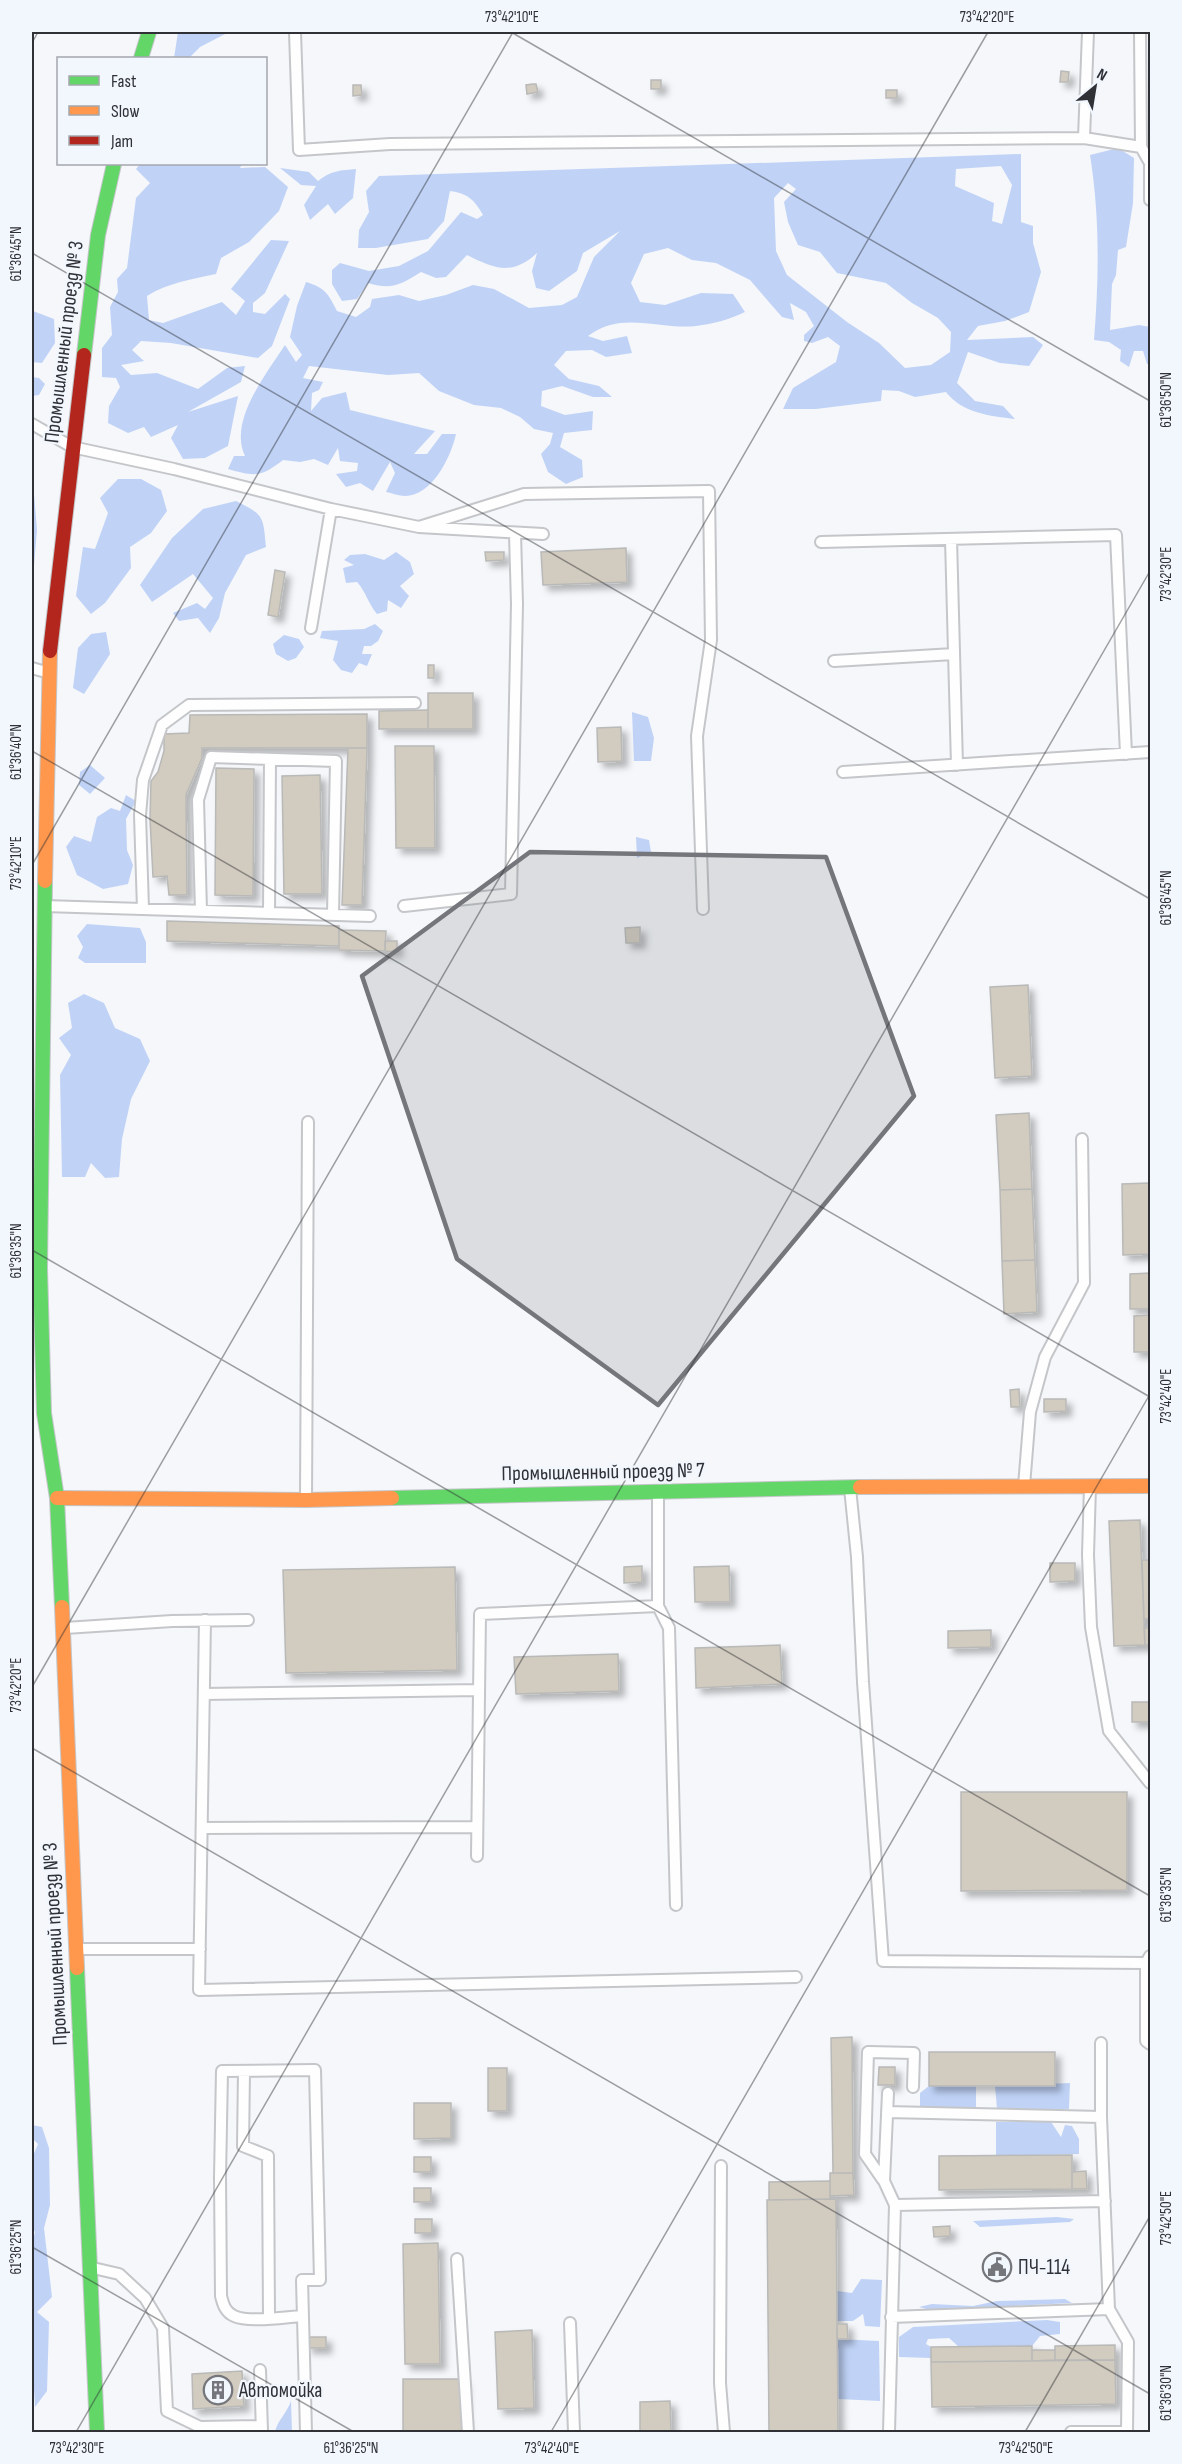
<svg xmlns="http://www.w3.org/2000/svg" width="1182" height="2464" viewBox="0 0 1182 2464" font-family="'Sofia Sans Condensed',sans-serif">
  <defs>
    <filter id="shadow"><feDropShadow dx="5.5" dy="5.5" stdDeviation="3" flood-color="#0004"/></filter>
  </defs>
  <rect width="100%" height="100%" fill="#f5f7fa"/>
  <path fill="#c0d3f7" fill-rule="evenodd" d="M178,32H229L200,47L189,58H174Z
    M1118,148L1134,158L1133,203L1126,247L1118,250L1116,275L1112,284L1110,330L1139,325L1150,327V364H1147L1143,351H1134L1129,367L1120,361L1121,350L1109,342L1094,340C1099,277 1100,218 1090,155Z
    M1021,154V222L1033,226V243L1041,272L1029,312L1005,321L978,326L967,340L1033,337L1043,345L1029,366L1000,363L968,352L957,383L975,401L1003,406L1015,419C990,416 962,413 946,392L915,397L899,391L882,390L881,401L816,409H783L793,388L836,362L840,346L828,337L812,343L804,341V335L814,326L806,312L790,303L794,320L782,317L750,280L716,263L692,260L668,248L644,254L631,283L640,302L665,305L701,293L733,294L745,312C731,319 713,324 696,326C659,330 622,310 588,336L603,341L627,336L632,353L606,357L592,350L566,351L554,365L569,379L599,386L612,397H593L562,386L542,391L541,406L565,415L593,411L592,430L564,433L560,447L582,460L583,477L566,484L548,472L541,454L550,444L553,433L534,429L520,417L501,408L474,405L439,391L419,373L388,375L309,366L303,378L323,382L319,390L312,393L311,411L322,398L346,392L350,410L435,431L414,454H427L442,434H456C451,457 432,496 405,496C399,496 392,493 386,492L395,473L390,462L373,491L360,483L346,487L336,474L357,471L358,463L340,461L338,448L328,465L314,459L300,462L283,460C261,477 256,477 228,469L234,456H245C228,421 267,373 285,345L296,362L302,355L290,337L297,306L306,282C325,288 328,293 337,311L356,317L370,307L372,299L399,295L419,301L446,295L473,285L494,289L529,308L562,305L577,297L594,257L620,231L583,253L577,271L549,291L536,288L532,271L537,253C512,276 495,269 467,255L446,277L436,278L421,272C400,285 392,290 368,283L357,299L342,301L332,284V270L340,263L369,271L399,266L428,251L461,212L477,219L483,215C475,200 467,193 450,191L444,221L428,239L376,248H358L359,230L369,212L366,191L379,176ZM1001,166L1012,185L1002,224L992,221L994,203L955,186L956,169ZM788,183L796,189L784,202L788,222L798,245L820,252L837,273L886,283L912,303L938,318L951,332L950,352L931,365L905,368L879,343L847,322L787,275L776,251L774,198Z
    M140,164H242L240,168L265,167L288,187L279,211L249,242L221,258L216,274C193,279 167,283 147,296L149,320L163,323L222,302L236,315L245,301L231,289L271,240L289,241L265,293L253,303V312L265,314L285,294L290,299L272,346L258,358L171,343L141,341L132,350L144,361L121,365L131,375L157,373L198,389L227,368L245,366L241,382L188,412L238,396L228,446L205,458L183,459L171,438L178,425L151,437L144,427L128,433L108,423L109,406L120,387L116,378L102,377V348L112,335L110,307L118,292L117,279L127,268L136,198L150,183L136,169Z
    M280,168L309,172L318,181C330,171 341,170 356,169L353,198L335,214L328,204L310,220L304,205L316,186L301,185Z
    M33,311L54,319L55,343L42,363L32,362Z
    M32,377L39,378L45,384L39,395L32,396Z
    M32,470L37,530L32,589Z
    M118,479H141L161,490L167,511L151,533L130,547L131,568L105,603L91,614L76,596L83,547L95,549L108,513L100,498Z
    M236,501C264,515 263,515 266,547L246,555L225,593L219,618L210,633L198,618L179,621L173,613L197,603L205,609L213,598L193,574L152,602L140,585L172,538L203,509Z
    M396,552L410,562L414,574L400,586L409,596L401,608L388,600L387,611L377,614C368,603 366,592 357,582L346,583L343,568L354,565L344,560L350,555L365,554L384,560Z
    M375,624L383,631L378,641L371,646H364L362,654H372L367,666L359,663L352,673L341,670L333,660L338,641L320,638L322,631L364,629Z
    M106,632L110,654L84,694L73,688L78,648L91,634Z
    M284,635L299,639L304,647L296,658L288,661L276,654L273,644Z
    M632,712L648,717L654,738L651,761H634Z
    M90,765L105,778L90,794L79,785L80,772Z
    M126,795L136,801L126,819L127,850L133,865L128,884L103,889L77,875L66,847L74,836L91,842L97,817L111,808L120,811Z
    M636,837L649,840L651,852L637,858Z
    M87,924L140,928L146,942V963H85L78,958L83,947L77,936Z
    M84,994L104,1003L115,1028L140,1039L150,1061L131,1099L122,1139L119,1177L105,1178L91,1163L85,1177H62L60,1075L71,1055L59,1038L72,1028L68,1003Z
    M1070,2083L1069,2109H997L995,2086Z
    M929,2086H976V2108L920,2107V2093Z
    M996,2122H1051L1061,2137L1065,2125L1072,2126L1079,2139V2154L996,2156Z
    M32,2125L42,2127L49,2148L50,2205L44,2228L52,2297L37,2312L49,2322L47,2391L35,2407L32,2353V2244L35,2232L32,2227V2158L38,2144L32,2138Z
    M1057,2217L1074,2219L1070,2222L980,2227L973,2221Z
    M861,2279L882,2280L880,2327L865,2326L863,2314L853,2321H837V2291L852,2293Z
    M1065,2299L1072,2303L930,2310L919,2307L932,2304L973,2306L997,2301Z
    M1047,2320L1060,2322V2334L1040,2336L1032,2346L959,2347L949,2338L928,2339L926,2344L931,2347V2358L899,2357V2337L913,2327Z
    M837,2339L879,2341L880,2401L838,2399Z
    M291,2401L292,2432H275C277,2421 287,2413 291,2401Z"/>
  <path fill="#d2cbbf" stroke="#b9b9b8" stroke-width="1.5" filter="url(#shadow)" d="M1061,71L1069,72L1068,82H1060Z
    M651,80H661V89H651Z
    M533,84H536L538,92L527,94L526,85Z
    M353,85H361L362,95L353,96Z
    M886,90H897V98H886Z
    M626,548L627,582L543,585L541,552Z
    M485,552H504V560L486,561Z
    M275,570L285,572L278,617L268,615Z
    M428,665H434V678H428Z
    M428,693H473V729H428Z
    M428,710V729H379V711Z
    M367,714V748H202V758L186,795L187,895H169L167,876L153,877L150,819L151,781L158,772L164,751V734L189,733L190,715Z
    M621,727L622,761L598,762L597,728Z
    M395,746H434L435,848H396Z
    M348,748H367L362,905H342Z
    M216,768L254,769L253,896L215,895Z
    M320,775L322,894H284L282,776Z
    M167,921L339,926V946L167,941Z
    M640,927V943H626L625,928Z
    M339,930L386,931L385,951L339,950Z
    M385,941H397V952L385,951Z
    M1028,985L1032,1076L995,1078L990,987Z
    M1029,1113L1032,1189L1000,1190L996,1115Z
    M1149,1183L1150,1254L1123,1255L1122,1184Z
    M1032,1189L1035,1260L1002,1261L1000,1190Z
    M1035,1260L1037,1312L1004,1314L1002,1261Z
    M1150,1273V1309H1130V1274Z
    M1150,1315V1352H1134V1316Z
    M1019,1389L1020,1407H1011L1010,1390Z
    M1044,1399H1066V1411L1044,1412Z
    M1140,1520L1145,1645L1114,1646L1109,1521Z
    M1142,1560H1150V1619H1144Z
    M1050,1563H1075V1581L1050,1582Z
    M642,1566V1582L624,1583V1567Z
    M729,1566L730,1602H695L694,1567Z
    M455,1567L457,1670L286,1673L283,1570Z
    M1144,1628H1150V1645H1145Z
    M991,1630V1647L948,1648V1631Z
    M780,1645L782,1684L696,1688L695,1648Z
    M618,1654L619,1691L516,1694L514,1657Z
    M1132,1702H1150V1722H1132Z
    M961,1792H1127V1890L961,1891Z
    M852,2037L853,2173H833L831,2038Z
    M929,2052H1055V2086H929Z
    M879,2067H895V2085H878Z
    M488,2068H507V2111H488Z
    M414,2103H451V2138L414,2139Z
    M1072,2155V2189L939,2190V2156Z
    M414,2157H431V2172H414Z
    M1086,2171L1087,2189H1072V2172Z
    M830,2173H853L854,2195L830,2196Z
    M830,2181V2199L769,2200V2182Z
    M414,2188H431V2202H414Z
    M836,2199L838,2432H769L767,2200Z
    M415,2219H432V2233H415Z
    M950,2226V2236L934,2237L933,2227Z
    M438,2243L440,2364H405L403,2244Z
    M837,2324H847L848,2339H837Z
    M532,2330L534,2408L498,2409L495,2332Z
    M307,2337H326V2348H307Z
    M1115,2345V2360H1055V2346Z
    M1032,2346V2361L931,2362V2347Z
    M1032,2350H1055V2360L1032,2361Z
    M1115,2360L1116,2404L932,2407L931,2362Z
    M242,2371L244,2406L193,2409L192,2374Z
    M403,2379H463L464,2432H403Z
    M670,2401L671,2432H640V2402Z"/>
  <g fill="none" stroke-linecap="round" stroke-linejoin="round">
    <g stroke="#c4c6c9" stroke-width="14">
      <path id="lane" d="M295,32L299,150L390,144L1084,138L1141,147
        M1140,32L1141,147L1150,163V200
        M1084,138L1088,32
        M32,424L72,447L174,469L331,509L419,527L543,534
        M419,527L524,494L709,491L711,640L697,736L703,909
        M951,539L957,765
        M821,542L1116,535L1126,754
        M311,628L331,509
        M834,661L954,654
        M32,668L49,673
        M843,772L1150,752
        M44,906L370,916
        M404,906L511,894L517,604L515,534
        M143,909L140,815L143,780L162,725L189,705L415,703
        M201,911L198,800L211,757L336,761L333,915
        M269,913L270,759
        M1024,1486L1030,1412L1045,1357L1084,1283L1082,1139
        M1090,1486L1088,1555L1091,1627L1109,1731L1150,1783
        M850,1488L857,1557L863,1682L883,1961L1146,1963
        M658,1492V1606L669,1628L676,1905
        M306,1499L308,1122
        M205,1620L199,1990L796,1977
        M65,1628L172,1621L248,1620
        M204,1694L479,1690
        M202,1828L477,1827
        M477,1856L480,1614L658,1606
        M76,1949H200
        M1150,1956L1146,1963V2041L1150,2044
        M244,2071L243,2146L268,2156L269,2318
        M888,2093L884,2181L895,2205L889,2432
        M887,2112L1101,2117
        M721,2166L720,2383L724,2432
        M883,2180L865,2154L868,2052L914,2053L913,2087
        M895,2205L1105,2201
        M457,2259L468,2432
        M93,2268L119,2274L145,2298L163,2328L167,2411L200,2427L262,2426
        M302,2316C285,2317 249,2323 234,2316C225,2312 223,2304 221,2296L220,2177L222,2071L315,2070L320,2280H302L306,2432
        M891,2317L1109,2309
        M570,2323L574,2432
        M260,2370L262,2432
        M1071,2432H1127L1128,2342L1109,2309L1101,2117V2043"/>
    </g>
    <g stroke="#c4c6c9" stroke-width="16">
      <path id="fast" d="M141,58L149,32
        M84,355L98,235L114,164
        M45,881L40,1268L44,1413L57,1498L62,1607
        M392,1498L860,1487
        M77,1968L97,2432"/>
    </g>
    <g stroke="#c4c6c9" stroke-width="16">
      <path id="slow" d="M45,881L50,651
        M860,1487L1150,1486
        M57,1498L306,1500L392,1498
        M62,1607L77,1968"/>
    </g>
    <g stroke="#c4c6c9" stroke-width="16">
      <path id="jam" d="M50,651L84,355"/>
    </g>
    <use href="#lane" stroke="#fefefe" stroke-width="10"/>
    <use href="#fast" stroke="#63d668" stroke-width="14"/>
    <use href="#slow" stroke="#ff974d" stroke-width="14"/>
    <use href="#jam" stroke="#b3261e" stroke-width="14"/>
  </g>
  <path fill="#74767b" fill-opacity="0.2" stroke="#74767b" stroke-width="4.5" stroke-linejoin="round" d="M530,852L826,857L914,1096L658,1405L457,1259L362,976Z"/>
  <path fill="none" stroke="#2f3136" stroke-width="1.5" stroke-opacity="0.45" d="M511,32L1150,401M32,43L38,32M32,253L1150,899M32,751L1150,1397M32,865L513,32M32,1250L1150,1896M32,1687L988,32M32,1748L1150,2394M32,2247L354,2432M76,2432L1150,571M551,2432L1150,1394M1025,2432L1150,2216"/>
  <defs>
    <g id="civic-ring" transform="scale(1.5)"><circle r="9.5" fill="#f2f6fd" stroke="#74767b" stroke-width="1.5"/><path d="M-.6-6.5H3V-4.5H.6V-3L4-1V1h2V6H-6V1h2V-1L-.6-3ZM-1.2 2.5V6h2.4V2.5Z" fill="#74767b"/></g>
    <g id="building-ring" transform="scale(1.5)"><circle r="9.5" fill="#f2f6fd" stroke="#74767b" stroke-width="1.5"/><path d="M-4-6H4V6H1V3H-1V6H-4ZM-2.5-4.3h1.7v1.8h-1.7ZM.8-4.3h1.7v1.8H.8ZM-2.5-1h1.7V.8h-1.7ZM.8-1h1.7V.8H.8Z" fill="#74767b"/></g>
  </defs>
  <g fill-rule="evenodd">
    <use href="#civic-ring" x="997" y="2267"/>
    <use href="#building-ring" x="218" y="2390"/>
  </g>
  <g text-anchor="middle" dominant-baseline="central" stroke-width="4.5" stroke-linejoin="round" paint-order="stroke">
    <g font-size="21" fill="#2f3136" stroke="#f2f6fd">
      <text transform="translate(64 342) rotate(-83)">Промышленный проезд № 3</text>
      <text transform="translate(603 1472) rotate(-1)">Промышленный проезд № 7</text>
      <text transform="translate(55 1944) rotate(-93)">Промышленный проезд № 3</text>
    </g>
    <g font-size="21" fill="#2f3136" stroke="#f2f6fd" text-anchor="start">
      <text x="1018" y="2267">ПЧ-114</text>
      <text x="239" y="2390">Автомойка</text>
    </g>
  </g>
  <rect width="1182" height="2464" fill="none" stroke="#f2f6fd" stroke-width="66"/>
  <rect x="57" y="57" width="210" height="108" fill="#f2f6fd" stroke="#a4a7ad" stroke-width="1.5"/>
  <rect x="69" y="76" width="30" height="9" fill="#63d668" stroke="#a4a7ad" stroke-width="1.5"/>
  <text x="111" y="87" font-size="18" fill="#2f3136">Fast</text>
  <rect x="69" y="106" width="30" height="9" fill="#ff974d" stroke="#a4a7ad" stroke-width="1.5"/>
  <text x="111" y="117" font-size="18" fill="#2f3136">Slow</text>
  <rect x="69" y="136" width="30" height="9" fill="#b3261e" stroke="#a4a7ad" stroke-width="1.5"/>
  <text x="111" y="147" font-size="18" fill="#2f3136">Jam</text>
  <g transform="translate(1095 87) rotate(30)" stroke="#f2f6fd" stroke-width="4.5" paint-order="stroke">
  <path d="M0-4.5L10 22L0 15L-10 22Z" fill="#2f3136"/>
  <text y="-9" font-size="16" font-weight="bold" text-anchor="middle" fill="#2f3136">N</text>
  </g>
  <rect x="33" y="33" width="1116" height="2398" fill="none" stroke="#2f3136" stroke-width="2"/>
  <g font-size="15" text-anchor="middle" fill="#2f3136">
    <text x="512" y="22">73°42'10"E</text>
    <text x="987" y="22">73°42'20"E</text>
    <text transform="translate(16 254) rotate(-90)" y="5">61°36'45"N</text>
    <text transform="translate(1166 400) rotate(-90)" y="5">61°36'50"N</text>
    <text transform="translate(1166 574) rotate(-90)" y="5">73°42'30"E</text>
    <text transform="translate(16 752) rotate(-90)" y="5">61°36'40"N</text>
    <text transform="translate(16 863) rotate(-90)" y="5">73°42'10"E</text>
    <text transform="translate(1166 898) rotate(-90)" y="5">61°36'45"N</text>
    <text transform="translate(16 1251) rotate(-90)" y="5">61°36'35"N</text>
    <text transform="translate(1166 1396) rotate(-90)" y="5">73°42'40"E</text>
    <text transform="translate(16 1685) rotate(-90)" y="5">73°42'20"E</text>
    <text transform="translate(1166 1895) rotate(-90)" y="5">61°36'35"N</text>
    <text transform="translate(1166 2218) rotate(-90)" y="5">73°42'50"E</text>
    <text transform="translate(16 2247) rotate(-90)" y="5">61°36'25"N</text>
    <text transform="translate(1166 2393) rotate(-90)" y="5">61°36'30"N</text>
    <text x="77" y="2453">73°42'30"E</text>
    <text x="351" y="2453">61°36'25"N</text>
    <text x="552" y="2453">73°42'40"E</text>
    <text x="1026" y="2453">73°42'50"E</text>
  </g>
</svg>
